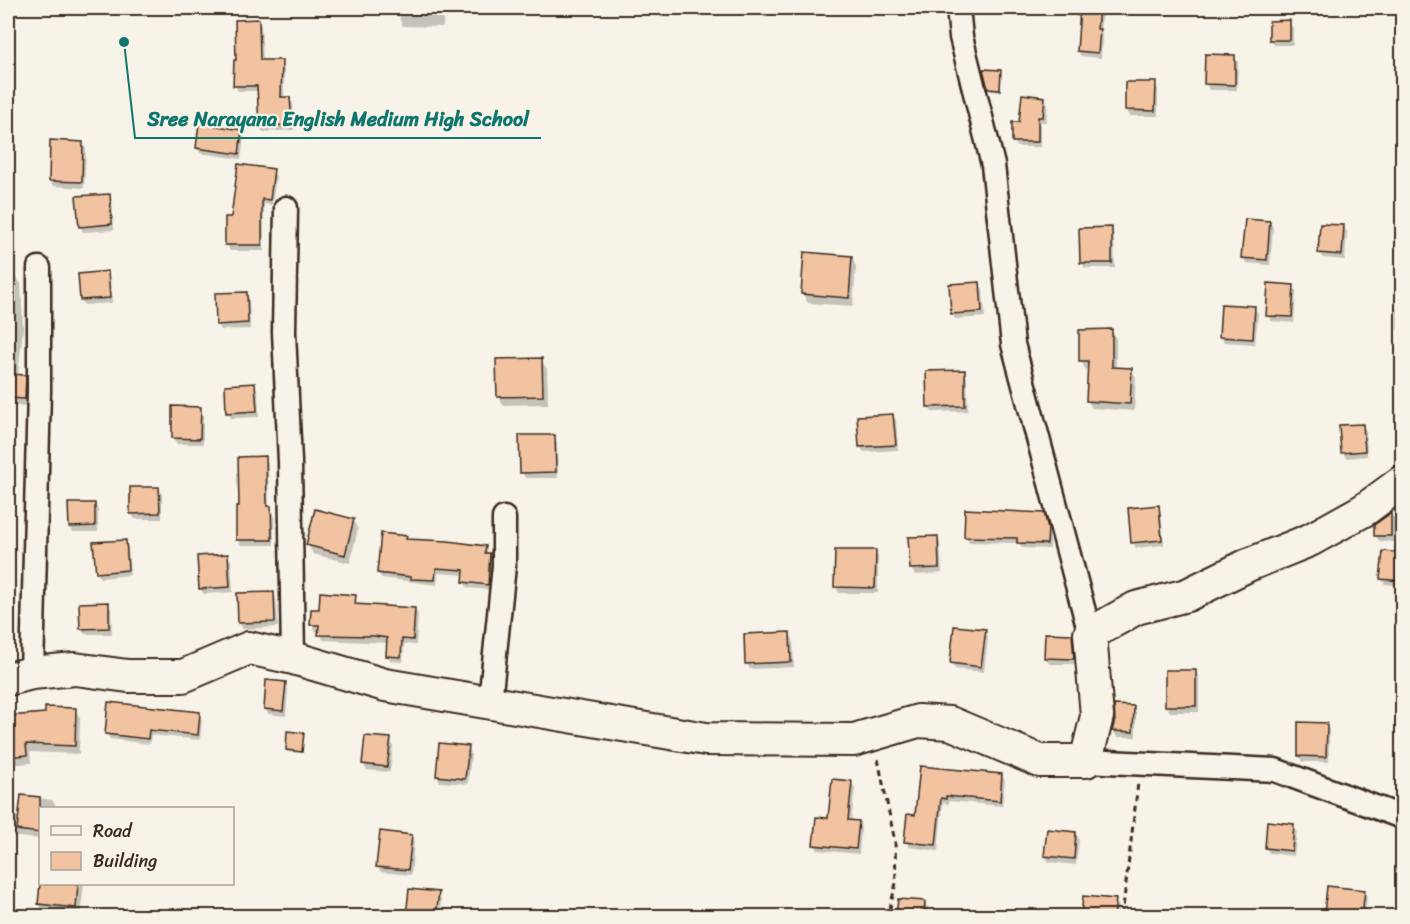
<svg xmlns="http://www.w3.org/2000/svg" width="1410" height="924" viewBox="0 0 1410 924" font-family="Sriracha,sans-serif">
  <rect width="100%" height="100%" fill="#f7f3e8"/>
  <filter id="ink" filterUnits="userSpaceOnUse"><feTurbulence type="fractalNoise" baseFrequency=".0167" numOctaves="2"/><feDisplacementMap in="SourceGraphic" scale="12" xChannelSelector="R" yChannelSelector="G"/><feConvolveMatrix kernelMatrix="1 2 1 2 8 2 1 2 1" color-interpolation-filters="sRGB"/></filter>
  <g filter="url(#ink)">
    <path fill="#0003" d="M400,8H444L443,27L403,26L400,20Z
      M1073,8H1103L1100,31L1102,36L1101,58L1081,56L1078,51L1080,17H1076L1073,11Z
      M258,21L261,26L263,62H281L284,68V99L289,98L293,104L294,130L263,132L260,126L259,91H238L235,85L237,62Z
      M1289,22L1293,28V45H1274L1270,40Z
      M1206,56H1234L1238,62L1237,90H1209L1206,84Z
      M1000,71L1001,92L991,91L989,89Z
      M1127,84H1155L1158,89V116H1130L1126,110Z
      M1045,98L1048,104L1046,122H1040V147H1017L1014,141L1020,123Z
      M241,131L244,137L241,159L200,153L197,147Z
      M82,143L86,149L84,188L53,186L50,181Z
      M273,171L276,176L272,205L264,204V251H230L227,245L233,219Z
      M109,195L112,201L114,230L83,232L80,226Z
      M1270,222L1273,228L1270,265L1246,263L1243,257Z
      M1344,227L1347,232L1345,260L1323,258L1319,253Z
      M1111,229L1114,234L1115,268H1085L1081,262Z
      M851,258L856,266L853,306L808,303L803,294Z
      M107,273L110,279L112,303L84,305L81,300Z
      M16,277L21,284L23,328L18,376H25L29,384V406L8,405V278Z
      M979,283L983,289L985,317L955,319L952,313Z
      M1293,286L1296,292L1294,323L1271,321L1268,316Z
      M246,293L249,299L250,329L221,330L218,324Z
      M1254,308L1258,313L1255,344L1224,342L1221,337Z
      M1397,310H1402V333H1400L1397,328Z
      M1112,331L1116,339V368L1131,369L1136,377L1134,411L1092,408L1087,400L1089,369H1085L1081,361Z
      M541,360L547,369L548,404L503,405L498,396Z
      M964,371L967,377L968,411L932,412L928,406Z
      M254,385L258,391L259,417L231,418L228,413Z
      M1398,396H1402V432L1400,428Z
      M200,409L203,414V444H177L173,438Z
      M893,415L896,421L898,450L864,452L860,447Z
      M1362,425L1366,431L1367,456L1346,458L1343,452Z
      M554,436L557,442L558,478H525L522,472Z
      M265,457L268,463L269,508L274,513V545H241L237,539L241,507Z
      M159,488L162,494V519H135L131,513Z
      M94,504L98,510V532H73L70,527Z
      M1158,507L1161,512L1164,545L1136,548L1133,542Z
      M1043,514L1050,535V549L1022,548L1019,543L969,542L966,536Z
      M1392,515L1395,520L1394,542L1379,541L1376,536V526Z
      M353,520L358,529L350,563L313,554L308,545Z
      M406,537L408,541L485,548L493,561L491,590L468,588L464,582L465,575L438,573L437,585L382,578L378,573Z
      M937,537L940,543L942,573L915,575L911,569Z
      M125,541L128,547L130,575L100,578L97,572Z
      M875,552L878,557V593H839L836,587Z
      M1384,553L1402,555V586L1385,584L1381,579Z
      M227,555L231,561L233,592L204,594L200,588Z
      M273,593L276,599L278,627L243,629L239,623Z
      M355,596L358,606L415,609L418,615L416,645L404,644L403,662L391,661L387,655L388,643L323,640L320,631H315L312,625V611H321Z
      M108,604L111,609L112,634H85L81,629Z
      M985,631L988,637L984,672L955,669L952,663Z
      M789,634L793,639L794,667L750,669L747,664Z
      M1071,635L1075,641L1076,664H1049L1046,658Z
      M1195,671L1199,677V712H1170L1166,706Z
      M285,684L288,689L286,716L268,714L265,708Z
      M1133,707L1136,713V737H1117L1113,731L1116,720Z
      M75,709L80,718L79,754L30,752L31,763L8,765V717L46,714Z
      M199,713L202,719L200,740L151,735L150,744L110,739L107,734Z
      M1326,725L1329,730V762H1302L1299,756Z
      M303,734V753L288,752L287,749Z
      M390,740L393,746L390,772L367,770L363,764Z
      M468,747L471,753L468,784L440,782L437,776Z
      M922,768L1002,775L1005,781L1002,806L949,801V804L943,803L938,851L909,847L906,842L917,816Z
      M851,782L855,788L851,822L858,823L861,828L859,854L818,850L814,844Z
      M22,796L52,800L57,807L40,808V839L8,836V816L20,817Z
      M1293,825L1297,831L1294,856L1269,853L1266,848Z
      M1075,833L1079,839L1076,865L1049,862L1045,856Z
      M411,836L414,842L411,875L381,872L377,866Z
      M41,884H84L80,916L44,912L39,904Z
      M410,891L438,894L441,900L440,916H408Z
      M1364,891L1367,897L1365,916H1327L1326,914Z
      M1084,897L1115,901L1119,906L1117,916H1082Z
      M899,900L925,903L928,908L927,916H898Z
      M1238,910L1262,913L1264,916H1237Z"/>
    <path fill="#f1c3a1" stroke="#3b2a1e" stroke-width="1.5" d="M1080,8H1099L1097,29H1100L1098,53L1077,51Z
      M259,19L260,60H282L281,97H290L292,125L259,126L257,86H233L234,60H236L235,20Z
      M1290,20V40H1269V21Z
      M1205,54L1235,55V85L1204,84Z
      M983,69L1001,70L1000,90L988,89Z
      M1125,82H1156L1155,111L1125,110Z
      M1022,94L1045,97L1043,117H1038V142H1012V122H1019Z
      M199,123L242,130L239,154L196,148Z
      M50,140L83,142L82,182L49,181Z
      M238,164L274,169L270,200L262,199V245H225V217H231Z
      M110,194L112,224L79,227L76,196Z
      M1245,219L1270,221L1267,260L1241,258Z
      M1320,224L1344,225L1342,255L1318,253Z
      M1112,227V263H1080L1079,228Z
      M804,252L852,256L849,298L801,294Z
      M108,271L110,298L80,300L78,274Z
      M980,282L982,312L951,314L949,284Z
      M1268,283L1294,285L1292,317L1266,316Z
      M247,292L248,323L216,325L215,293Z
      M1221,304L1255,306L1253,339L1219,337Z
      M1112,329V367L1132,368L1130,404L1086,401L1088,361H1079V330Z
      M542,358L543,396L497,397L496,359Z
      M965,370V406L927,407L926,371Z
      M8,374L26,375L25,399L8,398Z
      M255,383L257,411L226,413L225,385Z
      M172,406L201,407L200,439L172,438Z
      M893,414L896,445L859,447L857,416Z
      M1363,424L1365,451L1341,453L1339,425Z
      M519,435H555L556,472L520,473Z
      M266,456L267,506H271L272,540H236V506H239L238,457Z
      M130,487H159L160,513L130,514Z
      M68,503H95V526L69,527Z
      M1159,505L1162,540L1131,543L1128,508Z
      M315,509L354,519L345,555L306,545Z
      M965,509L1044,513L1048,528L1047,544L1017,543V538L964,537Z
      M1391,513V536H1374V525Z
      M381,533L407,536L406,539L448,541L486,546L485,553H490L488,585L463,582L464,570L436,568L435,580L411,579V577L377,573Z
      M938,536L939,568L910,569L908,537Z
      M126,540L128,570L96,573L93,542Z
      M835,550H876L875,588L834,587Z
      M1383,551L1402,553V581L1380,579Z
      M228,554L230,587L199,589L197,556Z
      M274,592L275,622L238,623L237,593Z
      M320,592L356,595L355,604L415,608L413,640L402,639L401,657L386,656L387,638L374,636L318,635L319,625H310L311,609H319Z
      M109,602V628L80,629L79,603Z
      M954,626L986,629L981,667L950,663Z
      M790,632L791,662L745,664L744,634Z
      M1045,633L1072,634L1074,659L1044,658Z
      M1165,670H1196V706H1165Z
      M266,680L286,682L283,711L264,709Z
      M108,702L200,712L198,735L149,730L148,739L105,734Z
      M1114,705L1134,706L1133,732L1112,731L1115,720Z
      M45,707L76,708L75,746L26,744L27,755L8,757V716L45,713Z
      M1298,722L1327,723L1326,757L1298,756Z
      M287,731L304,733L302,752L286,750Z
      M365,736L391,738L387,767L362,764Z
      M439,743L469,746L465,779L436,776Z
      M920,766L1002,774L1000,801L946,796V799L941,798L936,845L904,842L907,814L915,815Z
      M832,779L852,781L848,820L859,821L856,849L813,845L816,817L828,818Z
      M21,795L40,797V833L17,830Z
      M1267,821L1294,824L1292,851L1265,848Z
      M1047,829L1076,832L1074,859L1044,856Z
      M380,831L412,835L408,870L376,867Z
      M40,884H78L76,908L38,904Z
      M1327,886L1365,890L1362,916L1324,915Z
      M409,889L439,892L436,916H406Z
      M1083,896L1116,899L1114,916H1081Z
      M898,899L925,901L924,916H896Z"/>
    <g fill="none" stroke-linecap="round" stroke-linejoin="round">
      <g stroke="#3b2a1e" stroke-width="27">
        <path id="street" d="M958,8L961,37L993,165L1013,344L1090,634
          M286,208L284,332L290,462L293,658
          M32,673L39,391V268
          M490,702L504,566V518
          M1086,761L1275,770L1402,817"/>
      </g>
      <g stroke="#3b2a1e" stroke-width="36">
        <path id="secondary" d="M8,679L32,673L75,669L128,676H183L249,648L293,658L385,685L706,739L854,740L918,721L950,723L1040,761H1086L1097,716L1090,634L1136,608L1187,595L1248,565L1310,540L1364,510L1402,482"/>
      </g>
      <path stroke="#3b2a1e" stroke-width="3" stroke-dasharray="6 4.5" stroke-linecap="butt" d="M1396,515L1402,523
        M878,759L895,842L896,883L888,916
        M1122,916L1138,783"/>
      <use href="#street" stroke="#f7f3e8" stroke-width="22"/>
      <use href="#secondary" stroke="#f7f3e8" stroke-width="32"/>
    </g>
  </g>
  <path fill="none" stroke="#0f766e" stroke-width="2" d="M124 42L135 138H541"/>
  <circle fill="#0f766e" stroke="#f7f3e8" stroke-width="2" cx="124" cy="42" r="6"/>
  <g font-size="20" text-anchor="middle" font-weight="bold" fill="#0f766e" stroke="#f7f3e8" stroke-width="4.5" stroke-linejoin="round" paint-order="stroke">
    <text x="338" y="126">Sree Narayana English Medium High School</text>
  </g>
  <rect width="1410" height="924" fill="none" stroke="#f7f3e8" stroke-width="30"/>
  <rect x="15" y="15" width="1380" height="894" fill="none" stroke="#3b2a1e" stroke-width="2" filter="url(#ink)"/>
  <rect x="39" y="807" width="195" height="78" fill="#f7f3e8" stroke="#aca397" stroke-width="1.5"/>
  <rect x="51" y="826" width="30" height="9" fill="#f7f3e8" stroke="#aca397" stroke-width="1.5"/>
  <text x="93" y="837" font-size="18" fill="#3b2a1e">Road</text>
  <rect x="51" y="852" width="30" height="18" fill="#f1c3a1" stroke="#aca397" stroke-width="1.5"/>
  <text x="93" y="867" font-size="18" fill="#3b2a1e">Building</text>
</svg>
